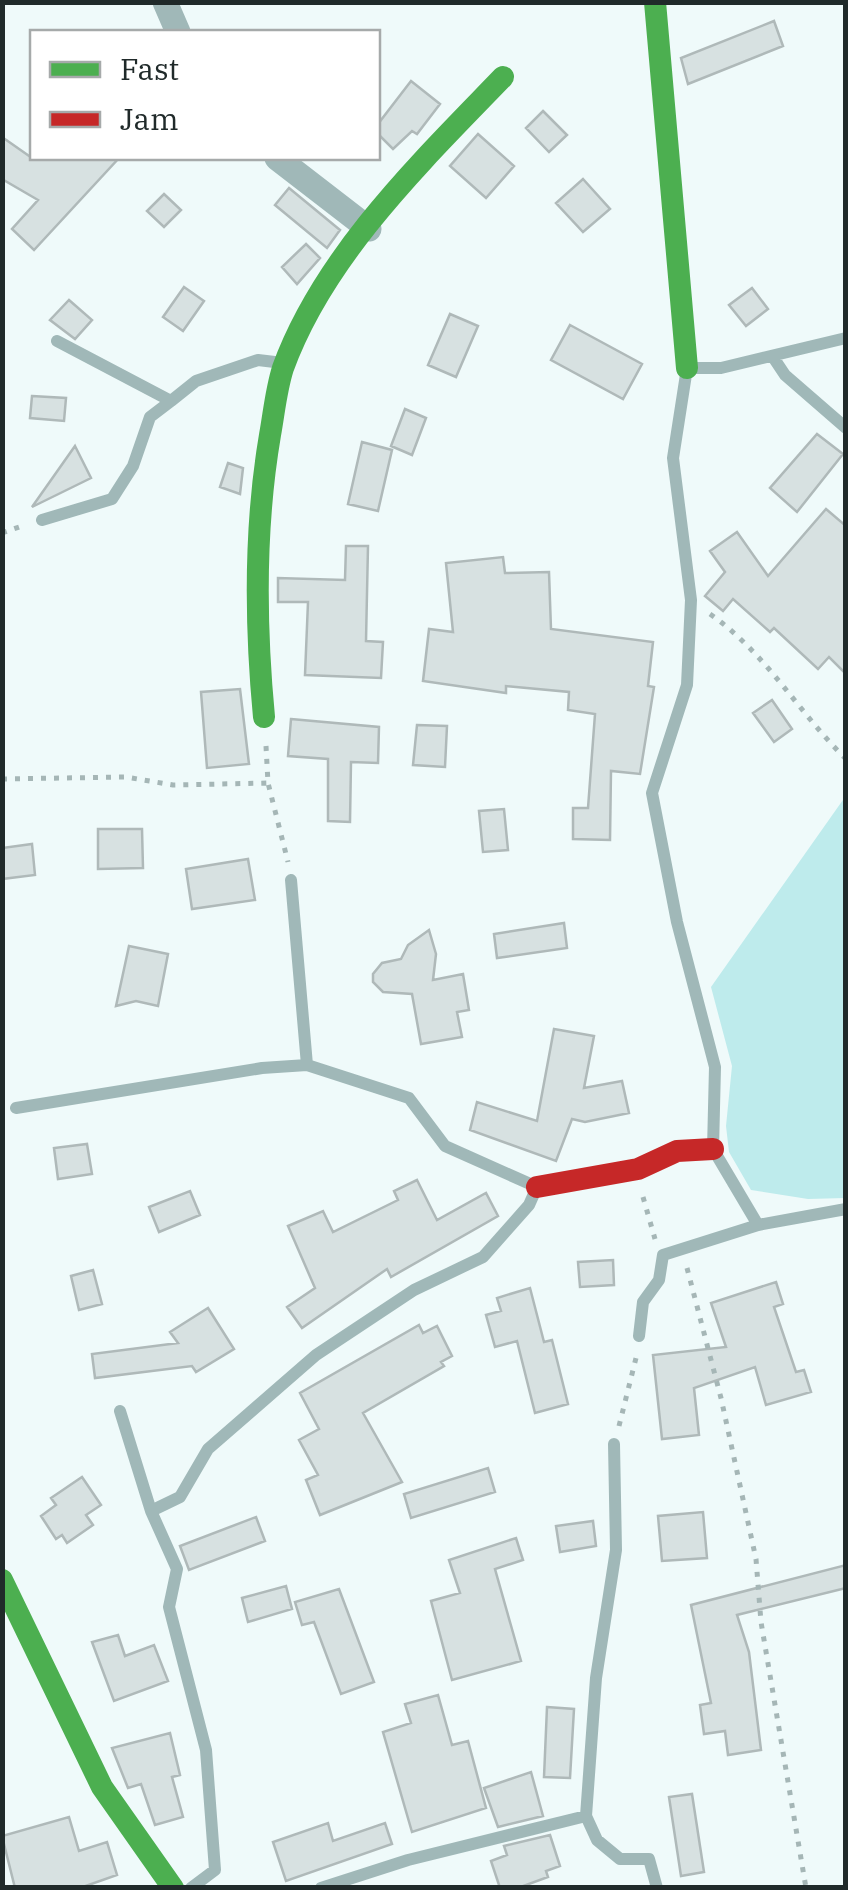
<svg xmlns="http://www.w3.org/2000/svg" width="848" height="1890" viewBox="0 0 848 1890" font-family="'IBM Plex Serif',serif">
  <rect width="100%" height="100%" fill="#effafa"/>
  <path fill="#beebec" d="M845,797V1198L808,1199L751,1190L729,1152L726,1126L732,1066L711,987Z"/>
  <path fill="#d7e1e1" stroke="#afb9b9" stroke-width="2.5" d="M774,21L783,46L688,84L681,58Z
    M411,81L440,104L417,134L412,131L393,149L378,134V124Z
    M543,111L567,135L549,152L526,128Z
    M478,134L514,166L486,198L450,166Z
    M2,137L32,158H119L34,250L12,229L38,200L2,179Z
    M583,179L610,209L583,232L556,203Z
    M289,188L340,230L327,248L275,205Z
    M164,194L181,210L164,227L147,211Z
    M306,244L320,258L297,284L282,267Z
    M184,287L204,301L183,331L163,317Z
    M752,288L768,309L746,326L729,305Z
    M69,300L92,320L75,339L50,320Z
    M450,314L478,326L456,377L428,365Z
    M570,325L642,364L623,399L551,360Z
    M32,396L66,398L64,421L30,418Z
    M405,409L426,418L412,455L391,446Z
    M817,434L843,454L797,512L770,488Z
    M362,442L392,450L378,511L348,504Z
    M75,446L91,478L32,507Z
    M228,463L243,468L240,494L220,487Z
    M826,509L846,526V674L829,657L818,669L774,628L770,632L733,599L723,611L705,596L725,572L710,551L737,532L768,576Z
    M346,546H368L366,641L383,642L381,678L305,675L308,602H278V578L345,580Z
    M503,557L505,573L549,572L551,629L653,642L648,686L654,687L640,774L611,771L610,840L573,839V808H588L595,714L568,710L569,692L506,686V693L423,681L429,629L453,632L446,563Z
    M240,689L249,764L207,768L201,692Z
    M772,700L792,729L774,742L753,713Z
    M291,719L379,727L378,763L351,762L350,822L328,821V759L288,756Z
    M417,725L447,726L445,767L413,765Z
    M504,809L508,850L483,852L479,811Z
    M98,829H142L143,868L98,869Z
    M32,844L35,875L2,879V848Z
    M248,859L255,900L192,909L186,869Z
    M564,923L567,948L497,958L494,934Z
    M429,930L436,954L433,980L463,974L469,1010L457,1012L462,1037L421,1044L412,994L383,992L373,982V974L382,963L401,959L408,945Z
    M129,946L168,954L158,1006L136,1001L116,1006Z
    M554,1029L594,1036L584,1088L622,1081L629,1113L585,1122L572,1119L556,1161L470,1130L477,1102L537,1121Z
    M87,1144L92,1174L58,1179L54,1148Z
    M417,1180L437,1220L486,1193L498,1216L391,1277L387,1269L302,1328L287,1307L315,1288L288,1226L323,1211L333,1232L398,1200L394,1191Z
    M190,1191L200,1215L159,1232L149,1207Z
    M613,1260L614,1285L580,1287L578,1262Z
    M93,1270L102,1304L79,1310L71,1276Z
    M776,1282L783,1304L774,1307L796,1372L804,1370L811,1392L766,1405L755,1367L694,1388L699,1435L662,1439L653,1355L726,1347L711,1303Z
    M530,1288L544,1342L552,1340L568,1404L535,1413L517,1341L495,1347L486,1315L501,1311L497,1298Z
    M208,1308L234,1349L196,1372L192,1366L95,1378L92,1354L178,1343L170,1332Z
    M419,1325L423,1333L437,1326L452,1356L441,1362L444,1366L363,1413L402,1482L320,1515L306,1480L318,1475L299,1440L319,1429L300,1393Z
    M488,1468L495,1492L411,1518L404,1494Z
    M82,1477L101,1505L86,1515L93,1525L67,1543L62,1535L56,1539L41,1516L56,1505L51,1498Z
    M703,1512L707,1558L662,1561L658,1516Z
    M256,1517L265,1541L189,1570L180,1546Z
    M593,1521L596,1546L560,1552L556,1526Z
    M516,1538L523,1560L495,1569L521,1661L452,1680L431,1601L460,1593L449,1560Z
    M846,1565V1588L737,1615L749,1652L761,1750L728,1755L725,1731L704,1734L700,1705L711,1703L691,1605Z
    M286,1586L292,1609L248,1622L242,1598Z
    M339,1589L374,1682L341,1694L314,1622L302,1625L295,1602Z
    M118,1635L125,1656L154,1645L168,1681L114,1701L92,1642Z
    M438,1695L452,1745L468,1741L486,1808L412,1832L383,1732L411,1723L405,1704Z
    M547,1707L574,1709L570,1778L544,1777Z
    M170,1733L180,1775L172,1777L183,1817L155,1825L141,1784L128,1788L112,1748Z
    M531,1772L543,1816L498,1827L484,1788Z
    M692,1794L704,1872L681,1876L669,1797Z
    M69,1817L79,1851L107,1842L117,1875L80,1888H15L2,1836Z
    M328,1823L333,1841L385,1823L392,1844L286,1881L273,1842Z
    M550,1835L560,1866L546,1871L548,1877L518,1888H500L491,1861L507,1855L504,1846Z"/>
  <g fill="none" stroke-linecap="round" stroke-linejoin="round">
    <path stroke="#a5b6b6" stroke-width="5" stroke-dasharray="5 8" stroke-linecap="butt" d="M2,533L25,525
      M710,614C766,653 798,712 846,759
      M266,746L268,783L288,862
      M2,779L126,777L173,785L268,783
      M643,1197L655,1239
      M687,1268L721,1398L756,1559L761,1622L806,1888
      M619,1426L637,1354"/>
    <path stroke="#a0b8b8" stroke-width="12" d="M846,338L721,368H687L673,458L691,600L687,685L652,793L677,922L715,1067L713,1149L758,1225L846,1209
      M57,341L171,401
      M773,357L785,375L846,428
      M42,520L112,499L133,466L150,417L171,401L196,381L258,360L283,363
      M291,880L307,1065
      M16,1108L262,1068L307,1065L409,1098L445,1146L537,1187L529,1205L483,1257L414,1290L316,1355L208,1449L180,1497L151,1511
      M639,1336L643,1302L659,1280L663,1255L758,1225
      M120,1411L151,1511L177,1569L169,1607L206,1750L215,1870L191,1888
      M614,1444L616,1550L596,1678L586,1816L597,1840L620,1859H649L657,1888
      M321,1888L408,1860L586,1816"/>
    <path stroke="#a0b8b8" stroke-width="25" d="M165,2L178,32
      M277,158L369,229"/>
    <path stroke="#4caf50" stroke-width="22" d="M655,2L687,368
      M264,717C255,622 254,529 270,435C274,413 276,390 283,368C324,255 422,161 503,77
      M2,1580L102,1787L173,1888"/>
    <path stroke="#c62828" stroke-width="22" d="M537,1187L638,1169L677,1151L713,1149"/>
  </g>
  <rect width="848" height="1890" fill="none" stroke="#202a2a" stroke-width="10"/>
  <rect x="30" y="30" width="350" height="130" fill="#ffffff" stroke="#a6aaaa" stroke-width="2.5"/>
  <rect x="50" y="62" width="50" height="15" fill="#4caf50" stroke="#a6aaaa" stroke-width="2.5"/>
  <text x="120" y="80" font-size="30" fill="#202a2a">Fast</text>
  <rect x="50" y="112" width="50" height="15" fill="#c62828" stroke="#a6aaaa" stroke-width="2.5"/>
  <text x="120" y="130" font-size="30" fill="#202a2a">Jam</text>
</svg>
